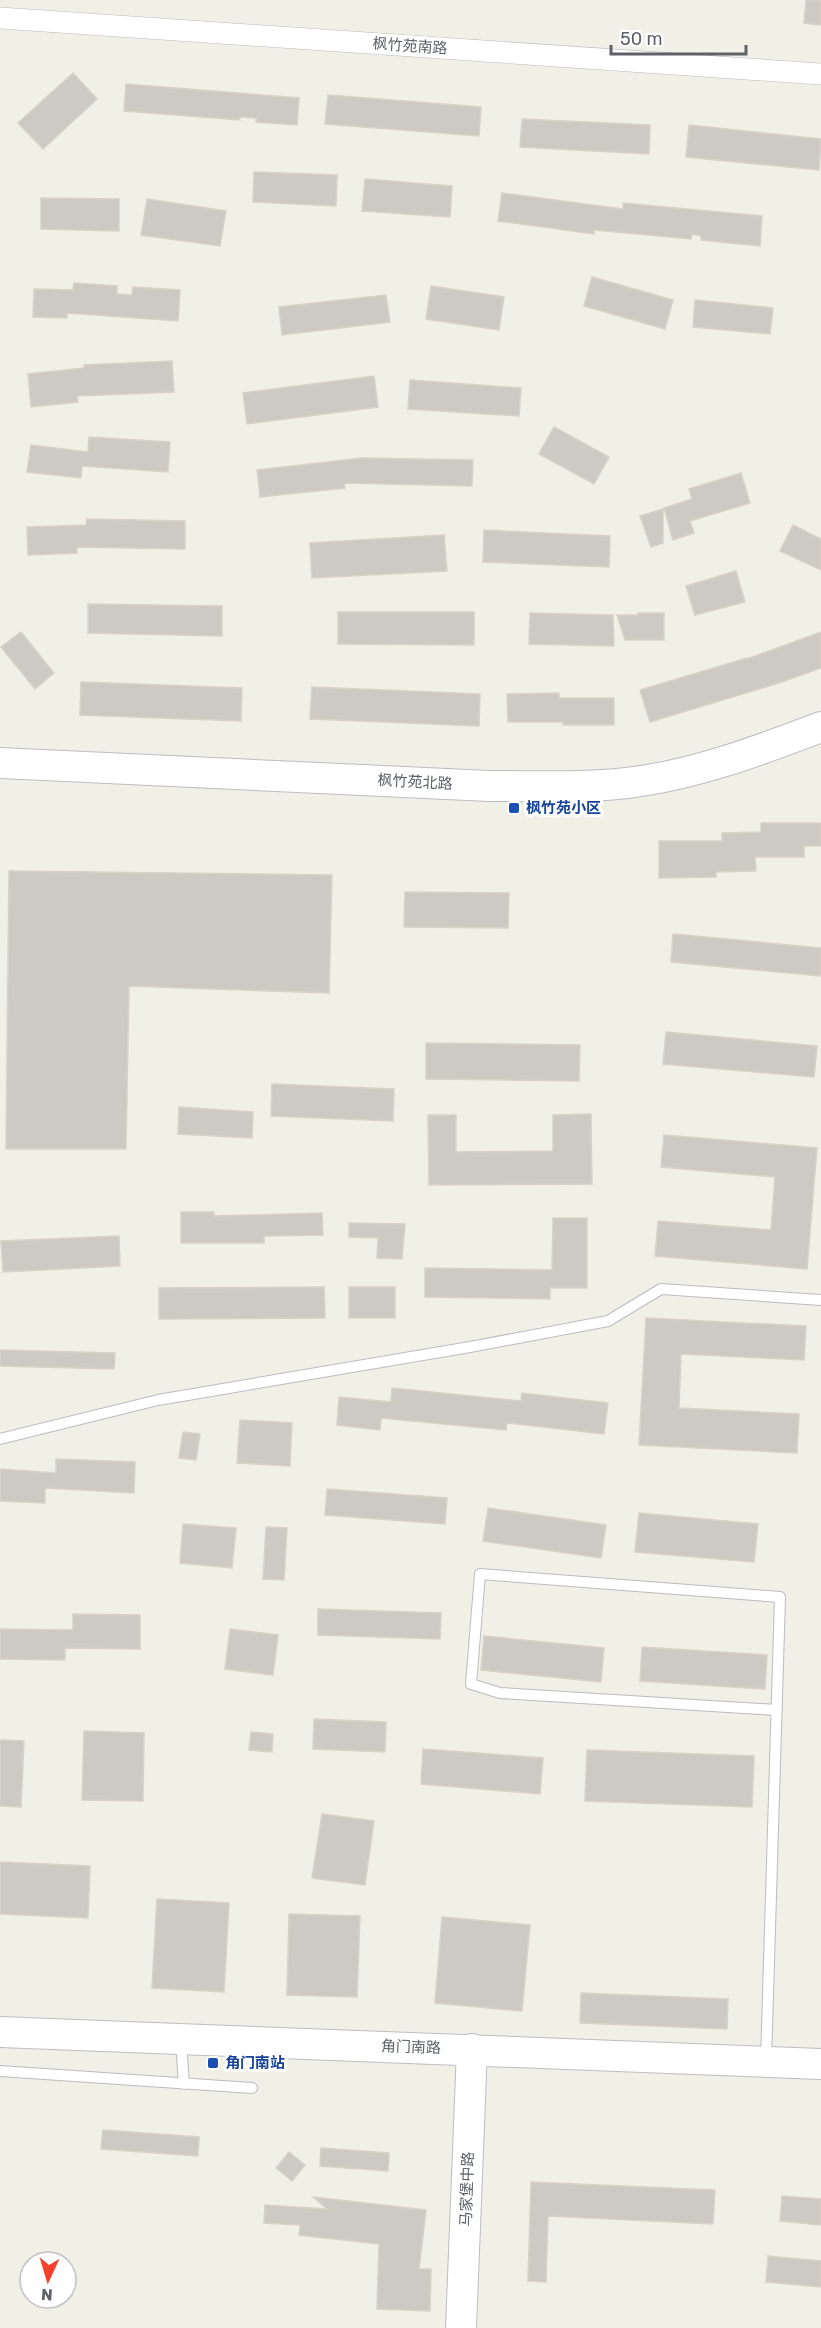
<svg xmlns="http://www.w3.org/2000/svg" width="821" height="2328" viewBox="0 0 821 2328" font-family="Rubik,'Noto Sans SC',sans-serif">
  <rect width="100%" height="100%" fill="#f1f0e7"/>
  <path fill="#cdcac4" stroke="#d7d2c5" stroke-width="1.5" d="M806,0H821V25L804,23Z
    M73,73L97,99L43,149L18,123Z
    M126,84L299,98L297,125L256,122V118L240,117V120L124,111Z
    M328,95L481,107L479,136L325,124Z
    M522,119L650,125L649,154L520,147Z
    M689,125L821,139L819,170L686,157Z
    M254,172L337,175L336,206L253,202Z
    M365,179L452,186L450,217L362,211Z
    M502,193L623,209V203L762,216L760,246L701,240V236L692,234L691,239L594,230V234L498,221Z
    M41,198L119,199V231L41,229Z
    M147,199L226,211L220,246L141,235Z
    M592,277L673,300L665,329L584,306Z
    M74,283L117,286V294L132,295L133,287L180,290L178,321L67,313V318L33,317L34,289L73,290Z
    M431,286L504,297L499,330L426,319Z
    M386,295L390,322L282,335L279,307Z
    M695,300L773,308L770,334L693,327Z
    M172,361L174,392L77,396L78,402L31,407L28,374L84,368V365Z
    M374,376L378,407L247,424L243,393Z
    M410,380L521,388L519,416L408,409Z
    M554,427L609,457L594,484L539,454Z
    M89,437L170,442L168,472L82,466L81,478L27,472L31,445L88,452Z
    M363,458L473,460L472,486L344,483L345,488L260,497L257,470Z
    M741,473L750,503L690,521L694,533L673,540L664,508L692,499L689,489Z
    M663,509V543L651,547L640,516Z
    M87,519L185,521V549L77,547V553L28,555L27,527L86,525Z
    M793,525L821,539V570L780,551Z
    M484,530L610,536L609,567L483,562Z
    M444,535L447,571L312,578L310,543Z
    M736,571L745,602L695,615L686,586Z
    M88,604L222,606V636L88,633Z
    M338,612H474V645L338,644Z
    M530,613L613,615L614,646L529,644Z
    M638,613H664V640H625L617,615H638Z
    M21,632L54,673L35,689L1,647Z
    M821,632V668L779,683L650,722L640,690L747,658V659Z
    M81,682L242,688L241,721L80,715Z
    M312,687L480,694L479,726L310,719Z
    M559,693V698H614V725H563V722H508L507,694Z
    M761,823H821V846H804V857H755L756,871L716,872V877L659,878V841H722V833L761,832Z
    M9,871L332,875L329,993L129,986L126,1149H6Z
    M405,892L509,893L508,928L404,927Z
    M673,934L821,948V976L671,962Z
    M666,1032L817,1046L814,1077L663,1064Z
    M426,1043L580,1045L579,1081L426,1079Z
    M272,1084L394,1089L393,1121L271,1116Z
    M179,1107L253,1112L252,1138L178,1134Z
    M591,1114L592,1184L429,1185L428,1115H456V1152L553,1151V1115Z
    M664,1135L817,1148L807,1269L655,1256L658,1221L771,1230L775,1177L661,1167Z
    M181,1212H214V1216L322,1213L323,1235L264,1236V1243H181Z
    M553,1218H587V1288H550V1299L425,1297V1268L552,1270Z
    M349,1223L405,1224L402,1259L377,1258L378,1238L349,1237Z
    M119,1236L120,1266L3,1272L1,1241Z
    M324,1287L325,1318L159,1319V1288Z
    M349,1287H395V1318H349Z
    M646,1318L806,1326L804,1360L681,1354L679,1408L799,1414L797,1453L639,1445Z
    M0,1350L115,1353L114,1369L0,1366Z
    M392,1388L521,1401L522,1393L608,1403L604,1434L507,1423L506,1430L381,1418L380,1430L337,1425L339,1397L391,1402Z
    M240,1420L292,1423L290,1466L237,1463Z
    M183,1432L200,1434L196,1460L179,1458Z
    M56,1459L135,1462L134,1493L45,1488V1503L0,1501V1469L56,1473Z
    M327,1489L447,1498L445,1524L325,1515Z
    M488,1508L606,1525L601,1558L483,1541Z
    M639,1513L758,1524L754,1562L635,1552Z
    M183,1524L236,1528L232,1568L180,1563Z
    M266,1527L287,1528L284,1580L263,1579Z
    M318,1609L441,1613L440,1639L318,1635Z
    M73,1614L140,1615V1649L65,1648V1660L0,1659V1629L73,1630Z
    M230,1629L278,1635L273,1675L225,1669Z
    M484,1636L604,1648L601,1682L481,1670Z
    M642,1647L767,1655L765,1689L640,1681Z
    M314,1719L386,1722L385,1752L313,1749Z
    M84,1731L144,1733L143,1801L82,1800Z
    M251,1732L273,1734L272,1752L249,1750Z
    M0,1740L24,1741L21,1807L0,1806Z
    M423,1749L543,1758L540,1794L421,1784Z
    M587,1750L754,1756L752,1807L585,1801Z
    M322,1814L374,1821L365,1885L312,1878Z
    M0,1862L90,1866L88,1918L0,1914Z
    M157,1899L229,1903L224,1992L152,1988Z
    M289,1914L360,1916L357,1997L287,1995Z
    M442,1917L530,1925L522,2011L435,2003Z
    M581,1993L728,1999L727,2029L580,2023Z
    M103,2130L199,2137L198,2156L101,2149Z
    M321,2148L389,2153L388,2171L320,2166Z
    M289,2152L305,2165L292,2181L276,2168Z
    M531,2182L715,2190L713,2224L548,2216L546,2282L528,2281Z
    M782,2196L821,2199V2225L780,2221Z
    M313,2197L426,2210L419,2269H431L430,2311L377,2309L379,2244L299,2235L300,2225L264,2223L265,2205L327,2209Z
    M768,2256L821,2261V2287L766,2282Z"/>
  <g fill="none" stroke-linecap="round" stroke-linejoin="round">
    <g stroke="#b9bcc1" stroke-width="12">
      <path id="lane" d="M0,1439L158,1400L470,1347L608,1321L661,1289L821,1300
        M181,2042L184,2084
        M766,2061L780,1597L480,1574L471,1684L500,1693L777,1710
        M0,2071L252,2088"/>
    </g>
    <g stroke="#b9bcc1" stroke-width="22">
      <path id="street" d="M0,18L821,74"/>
    </g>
    <g stroke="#babdc3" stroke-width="32">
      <path id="secondary" d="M0,763L489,786C535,786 581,788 627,783C694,775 758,751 821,727
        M0,2032L821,2064
        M461,2328L472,2049"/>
    </g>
    <use href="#lane" stroke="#fff" stroke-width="10"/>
    <use href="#street" stroke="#fff" stroke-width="21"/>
    <use href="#secondary" stroke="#fff" stroke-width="30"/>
  </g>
  <g fill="#1a4fb4" stroke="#fff" stroke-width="2">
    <rect x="508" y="802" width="12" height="12" rx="3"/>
    <rect x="207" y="2057" width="12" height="12" rx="3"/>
  </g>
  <g text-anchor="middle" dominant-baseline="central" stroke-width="6" stroke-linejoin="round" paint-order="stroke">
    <g font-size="15" fill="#5e6268" stroke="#fff">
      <text transform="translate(410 46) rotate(4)">枫竹苑南路</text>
      <text transform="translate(415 782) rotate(3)">枫竹苑北路</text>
      <text transform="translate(411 2047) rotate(2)">角门南路</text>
      <text transform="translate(467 2189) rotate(-88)">马家堡中路</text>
    </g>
    <g font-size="15" font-weight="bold" fill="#164399" stroke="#fff" text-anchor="start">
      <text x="526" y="808">枫竹苑小区</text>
      <text x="225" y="2063">角门南站</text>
    </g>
  </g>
  <g transform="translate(48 2280) rotate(184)"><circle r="28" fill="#ffffff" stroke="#bfc0c3" stroke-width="1.5"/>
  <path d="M0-4.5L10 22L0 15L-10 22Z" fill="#f64029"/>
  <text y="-9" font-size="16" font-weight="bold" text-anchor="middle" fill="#5e6268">N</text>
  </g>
  <path d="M611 45v9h135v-9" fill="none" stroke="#5e6268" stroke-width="3"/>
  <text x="620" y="45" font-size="18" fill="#5e6268" stroke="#ffffff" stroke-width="4.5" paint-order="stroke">50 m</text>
</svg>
